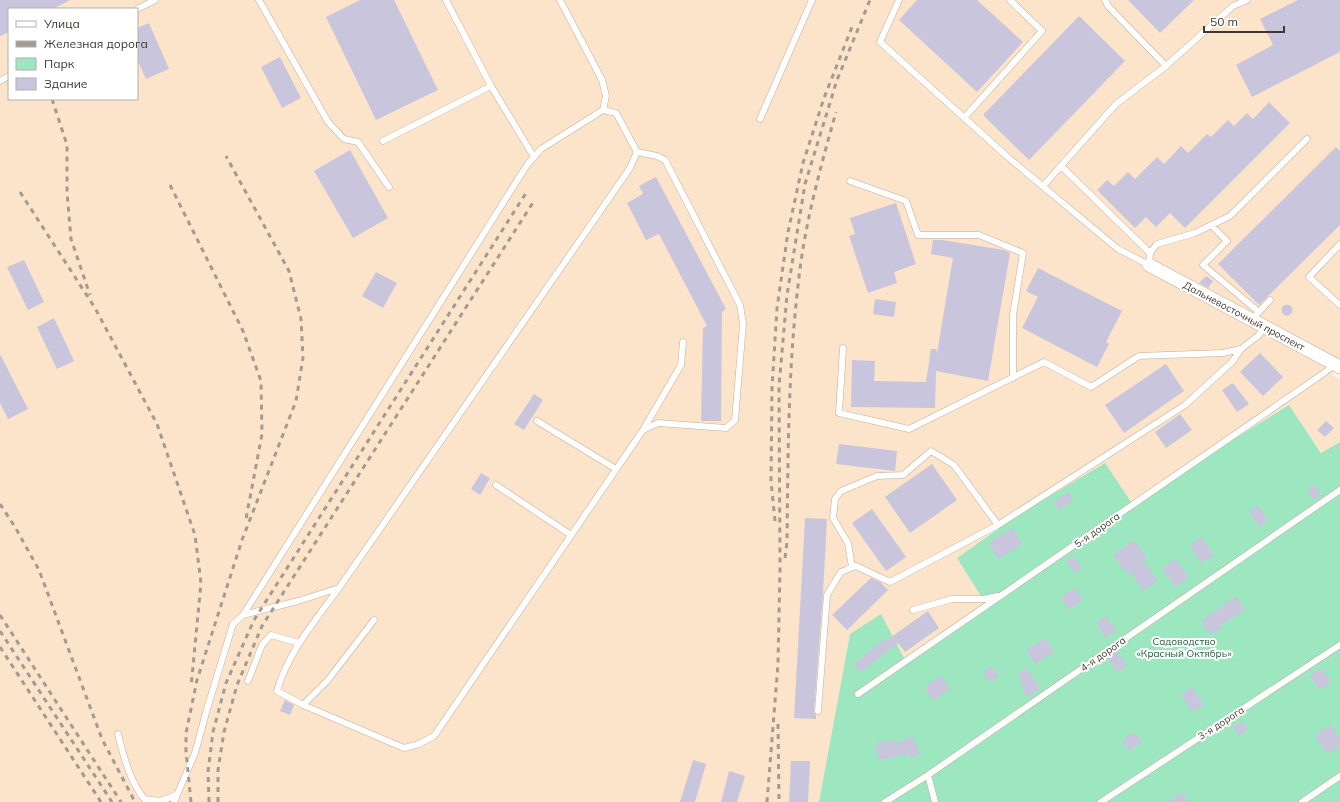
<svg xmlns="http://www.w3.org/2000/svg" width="1340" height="802" viewBox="0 0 1340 802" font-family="Mulish,sans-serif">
  <rect width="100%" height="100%" fill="#fdf2e6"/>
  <path fill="#fce4ca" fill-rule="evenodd" d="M0,0H1340V359L1338,358L1332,375L1340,380V442L1322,453L1289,405L1131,502L1016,516L980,541L957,558L986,603L904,659L850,634L819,802H0ZM9,9H137V99H9Z"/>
  <path fill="#9ce7bf" d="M1289,405L1321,453L1340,442V802H819L850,634L881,614L904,658L986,604L957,558L1016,516L1105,463L1131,502Z"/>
  <path fill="#c8c5dd" d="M0,0H70L53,9H9V32L0,36Z
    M360,0H394L438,90L376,120L326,17Z
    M917,0H977L1023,42L977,92L899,20Z
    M1128,0H1194L1160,33Z
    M1298,0H1340V52L1252,97L1236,65L1273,45L1260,19Z
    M1079,16L1125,61L1029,160L983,115Z
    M149,23L169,69L146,79L137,59V28Z
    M280,57L301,98L282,108L261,67Z
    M1269,102L1290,123L1185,228L1170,213L1156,227L1146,217L1135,228L1097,190L1107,180L1114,186L1128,172L1135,179L1157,157L1164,164L1181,146L1188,153L1207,134L1211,137L1228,120L1234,126L1247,113L1253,119Z
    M1336,147L1340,151V225L1259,305L1218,264Z
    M350,150L388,218L353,238L314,171Z
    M656,177L726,309L722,312L721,421H701L703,328L707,326L659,234L646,240L627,203L643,194L639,186Z
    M896,203L916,264L894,272L897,283L868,293L849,236L855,234L850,218Z
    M933,240H942L1004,250L1010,253L988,381L936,371L935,408L851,407L852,360L875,361L874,381L926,382L931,349H936L937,353L953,258L931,254Z
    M24,260L44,302L28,310L7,267Z
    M1038,268L1122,311L1106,342L1109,344L1097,367L1022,328L1038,297L1026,291Z
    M376,272L397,283L383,308L362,296Z
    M1206,276L1213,281L1208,288L1199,283Z
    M875,299L896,302L894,317L873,314Z
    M1281.5 310a5.5 5.5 0 1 1 11 0a5.5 5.5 0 1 1-11 0Z
    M54,318L74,361L57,369L37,327Z
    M1260,353L1283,377L1263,396L1240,372Z
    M0,354L28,409L8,419L0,403Z
    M1166,364L1184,391L1124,433L1105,405Z
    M1233,383L1249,404L1237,412L1222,390Z
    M534,394L543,400L524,430L514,424Z
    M1180,414L1192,430L1166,448L1155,432Z
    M1326,421L1334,428L1325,437L1317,430Z
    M839,444L897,451L895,471L836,464Z
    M932,464L957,500L910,533L885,497Z
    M481,473L490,478L480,495L471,489Z
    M1314,484L1321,496L1314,500L1307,489Z
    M1068,492L1073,500L1059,510L1053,502Z
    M1258,505L1268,520L1259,526L1249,512Z
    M872,509L906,557L886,571L852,523Z
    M805,518L827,519L823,593L814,711L816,715V719L794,718Z
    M1013,528L1022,544L998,559L988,543Z
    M1202,537L1214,555L1201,563L1190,545Z
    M1134,540L1147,558L1143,560L1157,581L1143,591L1129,570L1126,573L1113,555Z
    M1074,556L1082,569L1074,573L1067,561Z
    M1175,559L1189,577L1176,587L1162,569Z
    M871,578L880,582L888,590L847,630L832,615Z
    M1075,588L1083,600L1069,610L1061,597Z
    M1236,596L1245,610L1221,625L1222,628L1210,635L1201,621Z
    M928,611L939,628L905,652L898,643L861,672L854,664L883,640L884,642Z
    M1106,616L1116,631L1106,638L1096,623Z
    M1045,638L1054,652L1035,664L1026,650Z
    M1116,650L1127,666L1117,672L1107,657Z
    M991,666L999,676L990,683L983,673Z
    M1026,668L1040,688L1027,697L1021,687L1024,686L1019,679L1021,677L1018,674Z
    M1321,668L1331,682L1320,690L1310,676Z
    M941,676L950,689L933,701L924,687Z
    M1192,687L1204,705L1192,712L1181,695Z
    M285,700L294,705L290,715L280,711Z
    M1242,721L1248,730L1238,736L1233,727Z
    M1331,725L1340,739V746L1327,754L1315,735Z
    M1135,732L1142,742L1129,751L1122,741Z
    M912,736L920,753L910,758L909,754L879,760L875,743L894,740L895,745Z
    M693,760L706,764L695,802H680Z
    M791,761H810L808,802H789Z
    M729,771L745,776L737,802H721Z
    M1182,792L1189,802H1169Z"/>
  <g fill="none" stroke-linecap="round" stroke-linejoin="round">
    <g stroke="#c0ae9b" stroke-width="7">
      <path id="lane" d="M259,0L328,122L344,139L358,142L389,187
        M446,0L491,86L534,157
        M560,0L602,80L606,96L603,110
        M899,0L880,42L1010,159L1118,249L1149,265L1150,253L1061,166
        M1105,0L1108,6L1166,66
        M137,9L155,0
        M0,81L9,76
        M964,118L1042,31L1010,0
        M760,119L812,0
        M383,141L491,86
        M850,181L906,201L918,235H979L1023,253L1013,315V378
        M1043,186L1116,104L1166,66L1233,6L1247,0
        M1211,225L1227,241L1203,265L1259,312
        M1340,244L1309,277L1340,305
        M1150,253L1157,244L1195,233L1230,216L1307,139
        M1257,314L1270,300
        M843,348L839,413L909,429L1044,362L1091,387L1139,356L1223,353L1241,349
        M537,421L616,469
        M643,430L681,365L683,342
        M496,485L571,535
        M852,567L848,543L833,518L835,499L841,491L877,476L903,475L931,451L954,465L998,525
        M913,610L952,599H983L998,596
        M243,615L527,165L541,149L603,110L616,113L637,152L630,168L339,588C315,621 288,652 277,691L303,705L404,748L419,744L434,736L643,430L658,423L726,428L735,420L743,324L740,305L665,160L657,156L637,152
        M248,681L262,645L271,635L299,643
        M858,694L1324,373L1329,369L1333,364
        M303,705L328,680L374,620
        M818,711L827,595L841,572L856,566L890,582L998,525L1185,405L1232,362L1241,349L1259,335L1264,326
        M118,734C124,758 130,783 147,802
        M928,775L935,802
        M145,799C160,802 164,801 177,794
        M174,802L195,753L207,709L233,624L243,615L298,601L339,588
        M885,802L928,775L1340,490
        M1101,802L1340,645
        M1302,802L1340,776"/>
    </g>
    <g stroke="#c0ae9b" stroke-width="14">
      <path id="street" d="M1149,265L1340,367"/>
    </g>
    <use href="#lane" stroke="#fff" stroke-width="6"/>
    <use href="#street" stroke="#fff" stroke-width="13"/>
    <path stroke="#a49a91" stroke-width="3" stroke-dasharray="5 5" stroke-linecap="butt" d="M52,99L67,145V192L71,239L90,295
      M170,185L243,331L261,381L262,434L246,519
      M20,192L95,308L157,424L195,535L201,583L191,687
      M0,504L15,527L39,570L102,739L135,802
      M775,521L771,481L772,388L777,308L788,232L803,163L824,98L852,27
      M785,558L787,542C788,457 788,371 798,286C804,226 820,169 836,112
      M0,615L121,802
      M0,631L112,802
      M0,647L101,802
      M778,724L779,802
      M191,802L186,752V733L197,680L242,540L296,401L303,358L301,319L289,271L226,156
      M209,802L208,772L213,732L226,683L254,620L526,193
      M218,802V770L224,732L237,685L262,626L534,201
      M767,802L778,664L780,567L779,386L787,295L805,184L837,80L870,0"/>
  </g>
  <g text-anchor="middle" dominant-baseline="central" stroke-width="4" stroke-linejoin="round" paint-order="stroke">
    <g font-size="10" fill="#3f3730" stroke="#fff">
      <text transform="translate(1244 316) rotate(28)">Дальневосточный проспект</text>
      <text transform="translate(1097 530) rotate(-35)">5-я дорога</text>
      <text transform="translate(1103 654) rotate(-35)">4-я дорога</text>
      <text transform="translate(1221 723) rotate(-33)">3-я дорога</text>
    </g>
    <g font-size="10" fill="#1e6043" stroke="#fff">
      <text x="1184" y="641">Садоводство<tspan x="1184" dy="12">«Красный Октябрь»</tspan></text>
    </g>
  </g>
  <rect x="8" y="8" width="130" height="92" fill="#ffffff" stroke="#b2afac"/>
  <rect x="16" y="21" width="20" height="6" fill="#ffffff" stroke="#b2afac"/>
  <text x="44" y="28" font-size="12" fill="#3f3730">Улица</text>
  <rect x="16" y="41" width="20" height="6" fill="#a49a91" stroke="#b2afac"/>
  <text x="44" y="48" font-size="12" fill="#3f3730">Железная дорога</text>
  <rect x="16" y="58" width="20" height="12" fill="#9ce7bf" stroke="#b2afac"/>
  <text x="44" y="68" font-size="12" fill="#3f3730">Парк</text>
  <rect x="16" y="78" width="20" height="12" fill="#c8c5dd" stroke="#b2afac"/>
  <text x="44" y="88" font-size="12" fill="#3f3730">Здание</text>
  <path d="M1204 26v6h80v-6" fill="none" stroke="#3f3730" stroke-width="2"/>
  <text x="1210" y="26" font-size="12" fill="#3f3730" stroke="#ffffff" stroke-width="3" paint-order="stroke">50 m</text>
</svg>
